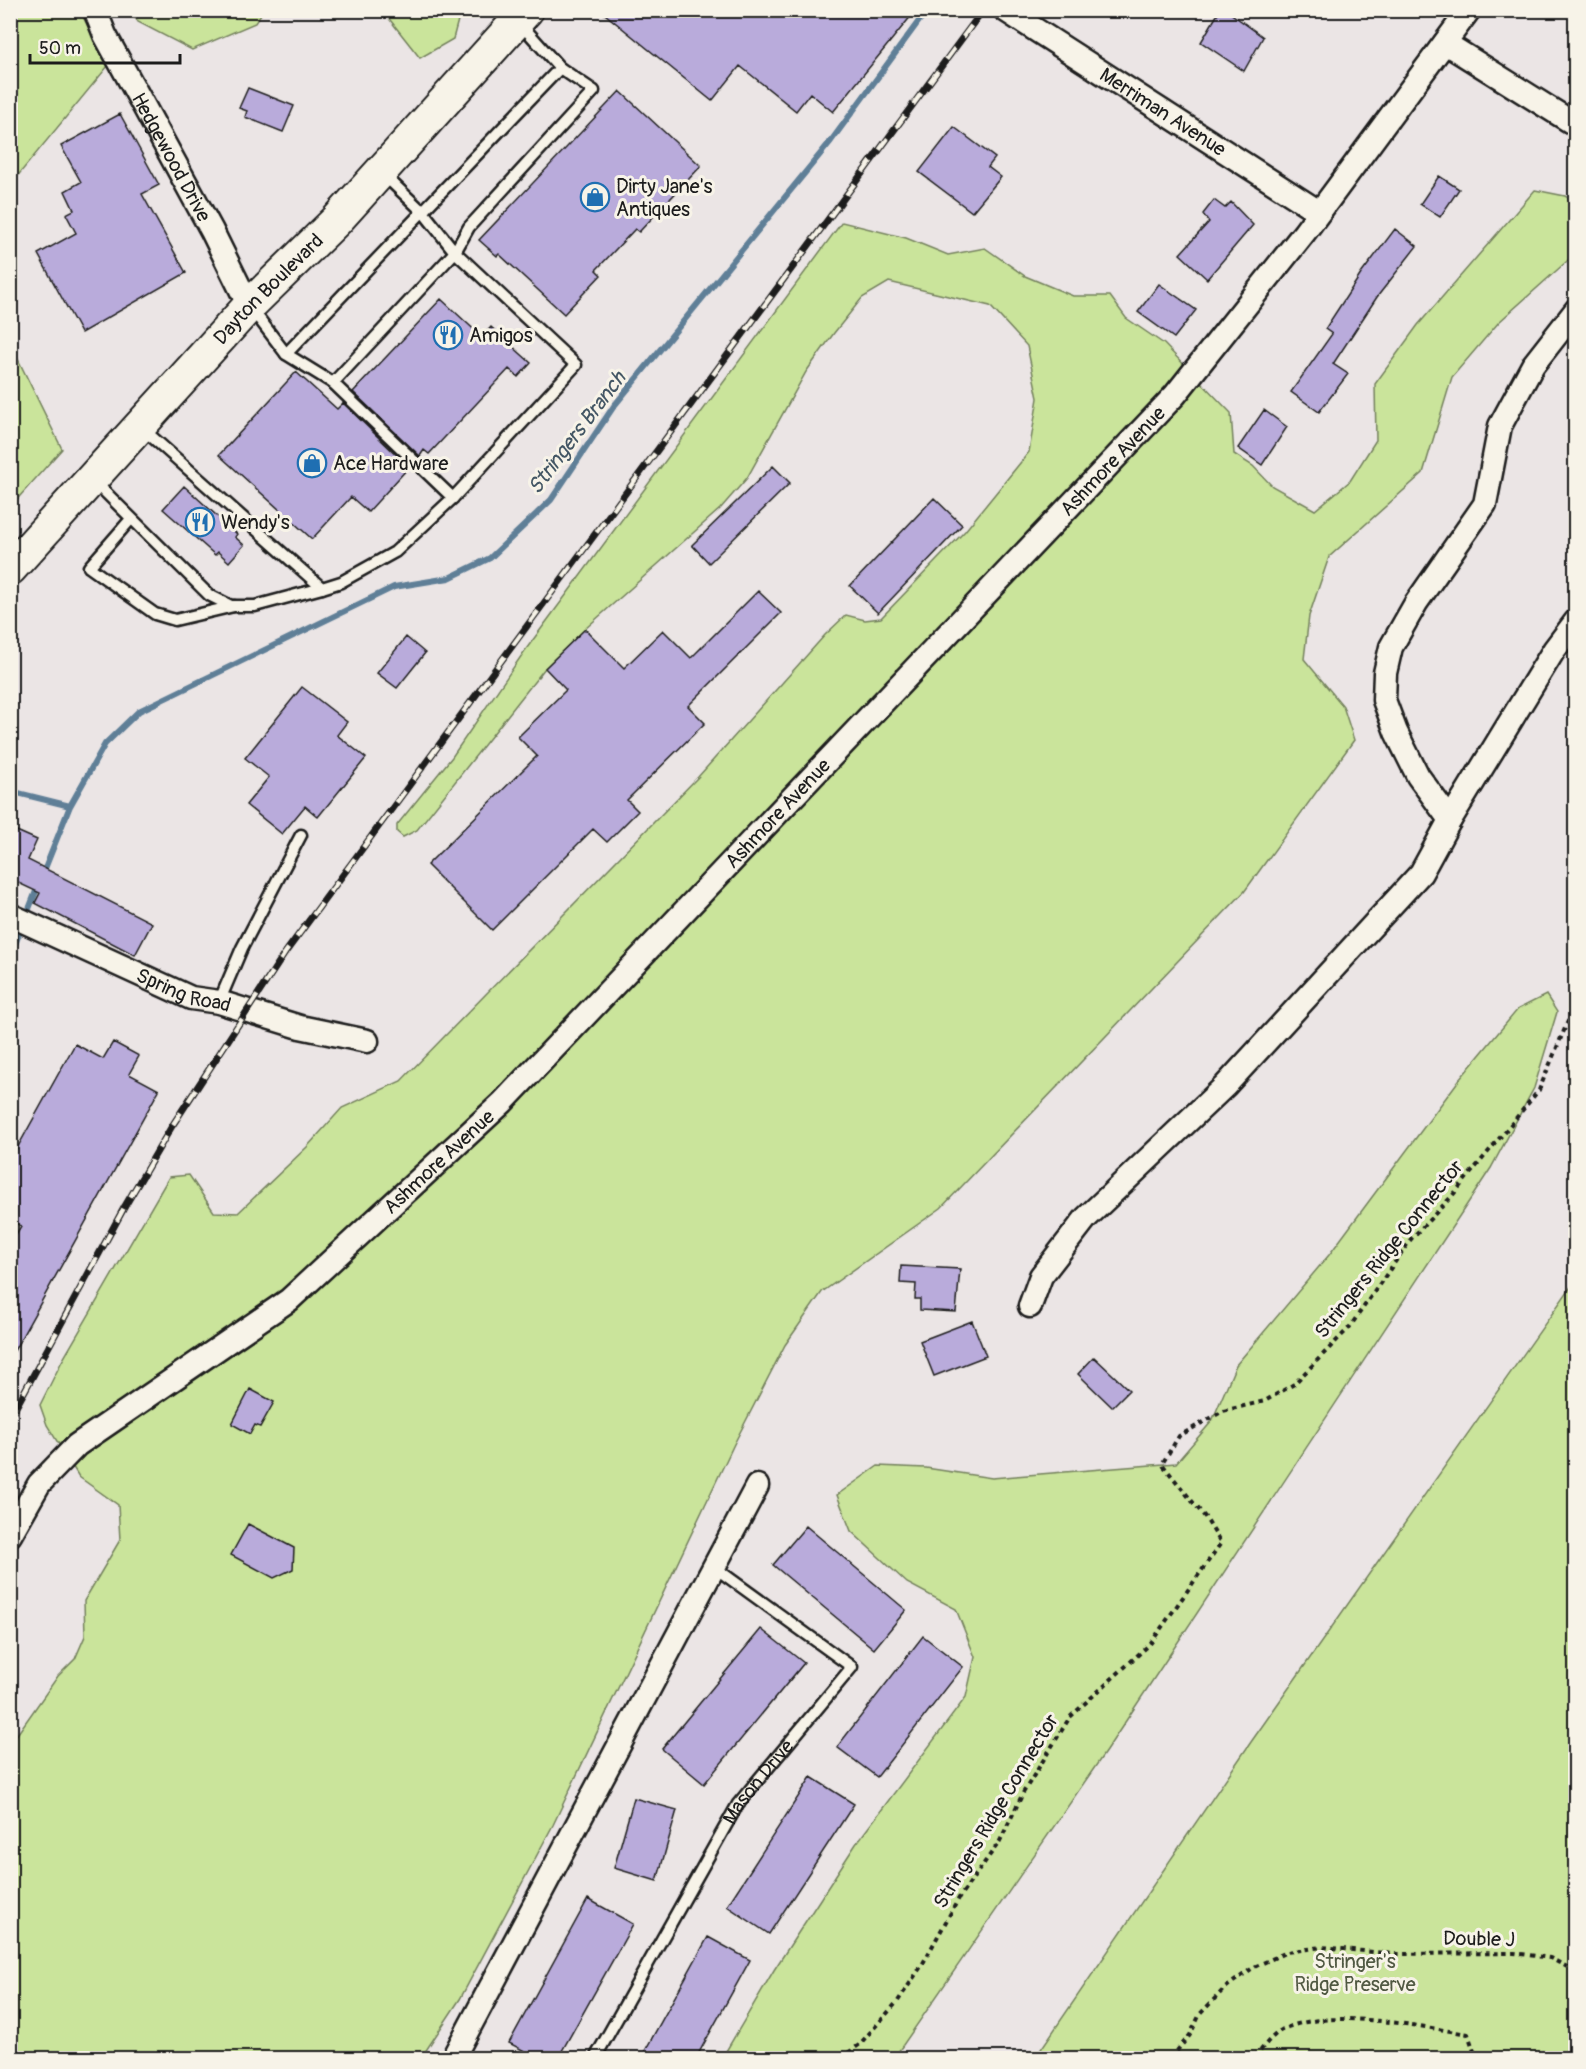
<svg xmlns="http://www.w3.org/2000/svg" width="1586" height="2069" viewBox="0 0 1586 2069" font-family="Pangolin,sans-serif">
  <rect width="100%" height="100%" fill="#ebe5e5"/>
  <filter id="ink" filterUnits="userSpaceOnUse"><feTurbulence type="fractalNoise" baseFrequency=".0167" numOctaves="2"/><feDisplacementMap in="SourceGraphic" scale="12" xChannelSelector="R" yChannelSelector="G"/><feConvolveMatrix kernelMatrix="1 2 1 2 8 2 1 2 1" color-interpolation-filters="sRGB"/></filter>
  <g filter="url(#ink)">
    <path fill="#cae49b" stroke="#73805c" stroke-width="1.5" d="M11,10L80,11L108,66L11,184Z
      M131,11H263L255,23L192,50L138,22Z
      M383,11H453L458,20L453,39L420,58Z
      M1535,190L1565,196L1575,202V254L1499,322L1452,377L1423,473L1329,557L1309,616L1304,659L1343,706L1354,740L1244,892L941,1208L822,1292L785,1345L734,1444L553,1825L460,1999L421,2058H11V1743L58,1676L75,1659L85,1636L84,1601L120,1540L118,1505L79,1477L47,1425L40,1405L62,1361L169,1177L189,1175L214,1212L238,1213L307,1147L342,1108L401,1081L698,777L825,635L846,615L865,620L881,618L965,531L1029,452L1038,398L1027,346L990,306L889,282L862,298L834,333L806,372L747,478L720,509L585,629L545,668L417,830L403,837L397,832V825L452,757L524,652L842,222L906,238L948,255L985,248L1025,276L1073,296H1110L1126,318L1164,344L1231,413L1234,454L1253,466L1272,486L1315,510L1350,481L1376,440L1375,384L1418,325Z
      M11,345L62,449L11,506H10Z
      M1546,995L1557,1012L1534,1088L1491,1168L1106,1751L894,2058H722L774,1970L856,1844L966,1697L975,1657L956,1609L907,1583L851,1531L837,1495L878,1466L926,1468L992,1478L1176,1463L1212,1421L1236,1365L1329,1255L1459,1080L1518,1009Z
      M1575,1281V2058H1035L1251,1742Z"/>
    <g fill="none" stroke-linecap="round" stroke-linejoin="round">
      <path stroke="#5f7f97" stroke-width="6" d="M10,791L70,806
        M42,876L70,806L105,744L139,711L394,587L449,578L490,558L551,500L614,406L831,141L927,10
        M10,957L38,886"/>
    </g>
    <path fill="#b9abdb" stroke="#1c1c1c" stroke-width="1.5" d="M600,10H916L833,112L810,93L796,111L740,66L712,101Z
      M1220,10H1226L1263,37L1244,71L1201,42Z
      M248,88L294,106L283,132L245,117L247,111L239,108Z
      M620,91L701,166L639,232L635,229L596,270L601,275L564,314L499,254L497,256L479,240Z
      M120,114L159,185L142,194L186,273L81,333L38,254L76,233L66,214L74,210L65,191L81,182L61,146Z
      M954,127L995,158L988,167L1001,177L972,212L919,172Z
      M1439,176L1459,189L1440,217L1420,204Z
      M1214,200L1225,208L1231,202L1253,225L1207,279L1180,254L1209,222L1203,214Z
      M1395,229L1417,246L1377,297L1333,364L1348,374L1319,412L1291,392L1332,334L1325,329L1361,274Z
      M1159,284L1196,310L1174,338L1138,312Z
      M441,299L482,337L491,327L531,363L518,377L509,369L429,454L424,450L420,456L353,392Z
      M296,372L337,409L343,403L409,467L368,512L351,497L312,539L219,455Z
      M1264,410L1287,427L1262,465L1238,448Z
      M773,466L790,483L709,563L692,545Z
      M184,486L237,534L235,537L244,545L229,562L218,552L215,555L163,509Z
      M934,498L962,525L878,613L850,586Z
      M758,591L781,613L688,706L705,723L627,800L638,811L607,842L593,829L492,930L427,865L537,756L518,737L566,690L545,668L585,629L624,668L663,630L691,658Z
      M406,637L425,653L397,688L377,673Z
      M302,687L347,722L337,735L366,758L318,817L305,806L282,834L246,805L269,777L245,758Z
      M10,828L37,840L28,860L152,923L135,955L35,903L40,893L10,879Z
      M113,1042L139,1056L129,1074L159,1090L10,1358V1244L21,1226L10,1220V1161L75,1044L103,1059Z
      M901,1266L960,1269L956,1312L920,1310V1299H915L916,1284L900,1283Z
      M972,1321L986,1356L934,1376L920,1341Z
      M1094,1357L1129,1390L1112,1407L1078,1374Z
      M250,1389L274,1402L260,1427L255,1425L250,1434L232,1424Z
      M248,1524L294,1548L293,1569L274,1578L231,1555Z
      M806,1526L906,1610L874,1649L773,1565Z
      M761,1629L804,1663L704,1784L662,1749Z
      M923,1636L963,1667L877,1777L837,1747Z
      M811,1777L854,1804L769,1934L727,1906Z
      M634,1798L677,1810L657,1881L614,1868Z
      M588,1899L633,1924L558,2058H538L509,2043Z
      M708,1937L750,1960L696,2058H641Z"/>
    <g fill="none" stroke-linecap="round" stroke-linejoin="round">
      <g stroke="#1c1c1c" stroke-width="15">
        <g id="lane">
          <path d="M382,173L424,213L455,252L469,227L594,91L560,68L518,21"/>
          <path d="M251,308L286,354L333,383L453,498"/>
          <path d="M286,354L560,68"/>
          <path d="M143,429L322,588L341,582L395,552L453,498L576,365L455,252L333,383"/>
          <path d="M95,482L209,595L231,606H255L322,588"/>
          <path d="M131,519L89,567L155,614L175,620L234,606"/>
          <path d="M219,1002L242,948L301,835"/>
          <path id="s1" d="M595,2058L738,1804L852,1667L714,1567"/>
        </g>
      </g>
      <g stroke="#1c1c1c" stroke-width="27">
        <g id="street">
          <path id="s2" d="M95,10L105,35L212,231L249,306"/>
          <path id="s3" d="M1005,10L1319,212"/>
          <path d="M1445,43L1576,125"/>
          <path d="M1450,820L1418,776L1396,732L1384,700L1385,673L1391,647L1416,603L1485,504L1500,426L1533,365L1576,310"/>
          <path id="s4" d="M10,915L191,998L219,1002L300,1027L367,1041"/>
          <path d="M1030,1306L1041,1276L1086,1218L1225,1086L1421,873L1450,820L1554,650L1576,621"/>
          <path id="s5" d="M10,1535L39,1484L77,1445L289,1300L503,1102L1175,395L1304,233L1469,10"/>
          <path d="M453,2058L757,1486"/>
        </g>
      </g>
      <g stroke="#1c1c1c" stroke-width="36">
        <g id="secondary">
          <path id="s6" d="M10,569L249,306L337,220L527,10"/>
        </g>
      </g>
      <path stroke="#1c1c1c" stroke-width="4" stroke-dasharray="4.5 4.5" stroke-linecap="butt" d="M841,2058L859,2045L898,2001L922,1965L959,1898L1000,1841L1023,1793L1070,1717L1150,1644L1221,1543L1205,1517L1162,1464L1179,1436L1223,1411L1265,1401L1294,1384L1349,1328L1411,1239L1452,1196L1539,1090L1576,1002
        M1171,2058L1190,2035L1200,2014L1225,1988L1254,1967L1287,1952L1322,1947L1394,1954L1514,1953L1550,1958L1571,1969L1576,1975
        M1255,2058C1263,2047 1275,2031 1288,2027C1336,2009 1418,2026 1468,2034L1476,2057L1474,2058
        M1565,2058L1576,2037"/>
      <use href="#lane" stroke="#f7f3e8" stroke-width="10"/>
      <use href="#street" stroke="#f7f3e8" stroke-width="22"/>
      <use href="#secondary" stroke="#f7f3e8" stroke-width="32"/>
      <g stroke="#1c1c1c" stroke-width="7">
        <path id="rail" d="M10,1418L125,1206L172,1126L285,953L983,10"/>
      </g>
      <use href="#rail" stroke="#f7f3e8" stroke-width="4.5" stroke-dasharray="14" stroke-linecap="butt"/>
    </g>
  </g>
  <defs>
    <g id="shop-ring" transform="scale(1.5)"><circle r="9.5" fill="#f7f3e8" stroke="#1f6fb2" stroke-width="1.5"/><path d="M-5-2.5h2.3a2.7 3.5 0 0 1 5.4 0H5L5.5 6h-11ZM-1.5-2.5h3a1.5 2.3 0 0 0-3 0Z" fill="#1f6fb2"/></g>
    <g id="restaurant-ring" transform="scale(1.5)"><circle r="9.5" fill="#f7f3e8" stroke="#1f6fb2" stroke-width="1.5"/><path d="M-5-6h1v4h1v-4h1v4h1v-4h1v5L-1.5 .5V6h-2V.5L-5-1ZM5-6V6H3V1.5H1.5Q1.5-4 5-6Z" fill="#1f6fb2"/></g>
  </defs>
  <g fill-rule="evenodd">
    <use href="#shop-ring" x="595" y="197"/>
    <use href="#restaurant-ring" x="448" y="335"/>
    <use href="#shop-ring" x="312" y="463"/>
    <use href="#restaurant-ring" x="200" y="522"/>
  </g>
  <g text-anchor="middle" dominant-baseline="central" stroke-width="6" stroke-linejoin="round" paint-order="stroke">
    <g font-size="20" fill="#1c1c1c" stroke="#f7f3e8">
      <text stroke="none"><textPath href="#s3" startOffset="188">Merriman Avenue</textPath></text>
      <text stroke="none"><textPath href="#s2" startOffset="166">Hedgewood Drive</textPath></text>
      <text stroke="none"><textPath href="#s6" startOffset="381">Dayton Boulevard</textPath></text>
      <text stroke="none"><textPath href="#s5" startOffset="1546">Ashmore Avenue</textPath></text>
      <text stroke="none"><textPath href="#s5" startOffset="1060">Ashmore Avenue</textPath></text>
      <text stroke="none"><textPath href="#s4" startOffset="190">Spring Road</textPath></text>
      <text stroke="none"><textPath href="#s5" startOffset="574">Ashmore Avenue</textPath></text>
      <text transform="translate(1389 1249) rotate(-51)">Stringers Ridge Connector</text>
      <text stroke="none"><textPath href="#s1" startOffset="321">Mason Drive</textPath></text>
      <text transform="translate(996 1811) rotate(-59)">Stringers Ridge Connector</text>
      <text transform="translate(1479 1939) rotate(1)">Double J</text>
    </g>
    <g font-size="20" fill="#1c1c1c" stroke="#f7f3e8" text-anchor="start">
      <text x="616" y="186">Dirty Jane's<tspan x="616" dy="23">Antiques</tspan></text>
      <text x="469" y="335">Amigos</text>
      <text x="333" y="463">Ace Hardware</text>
      <text x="221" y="522">Wendy's</text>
    </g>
    <g font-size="20" fill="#505842" stroke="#f7f3e8">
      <text x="1355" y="1961">Stringer's<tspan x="1355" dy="23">Ridge Preserve</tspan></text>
    </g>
    <g font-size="21" font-style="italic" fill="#435664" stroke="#f7f3e8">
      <text transform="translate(577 433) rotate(-53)">Stringers Branch</text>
    </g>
  </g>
  <rect width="1586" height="2069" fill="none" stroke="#f7f3e8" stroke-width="36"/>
  <rect x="18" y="18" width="1550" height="2033" fill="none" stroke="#1c1c1c" stroke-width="2" filter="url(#ink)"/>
  <path d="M30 54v9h150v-9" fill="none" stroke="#1c1c1c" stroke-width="3"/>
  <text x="39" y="54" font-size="18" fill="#1c1c1c" stroke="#f7f3e8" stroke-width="4.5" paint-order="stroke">50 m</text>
</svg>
